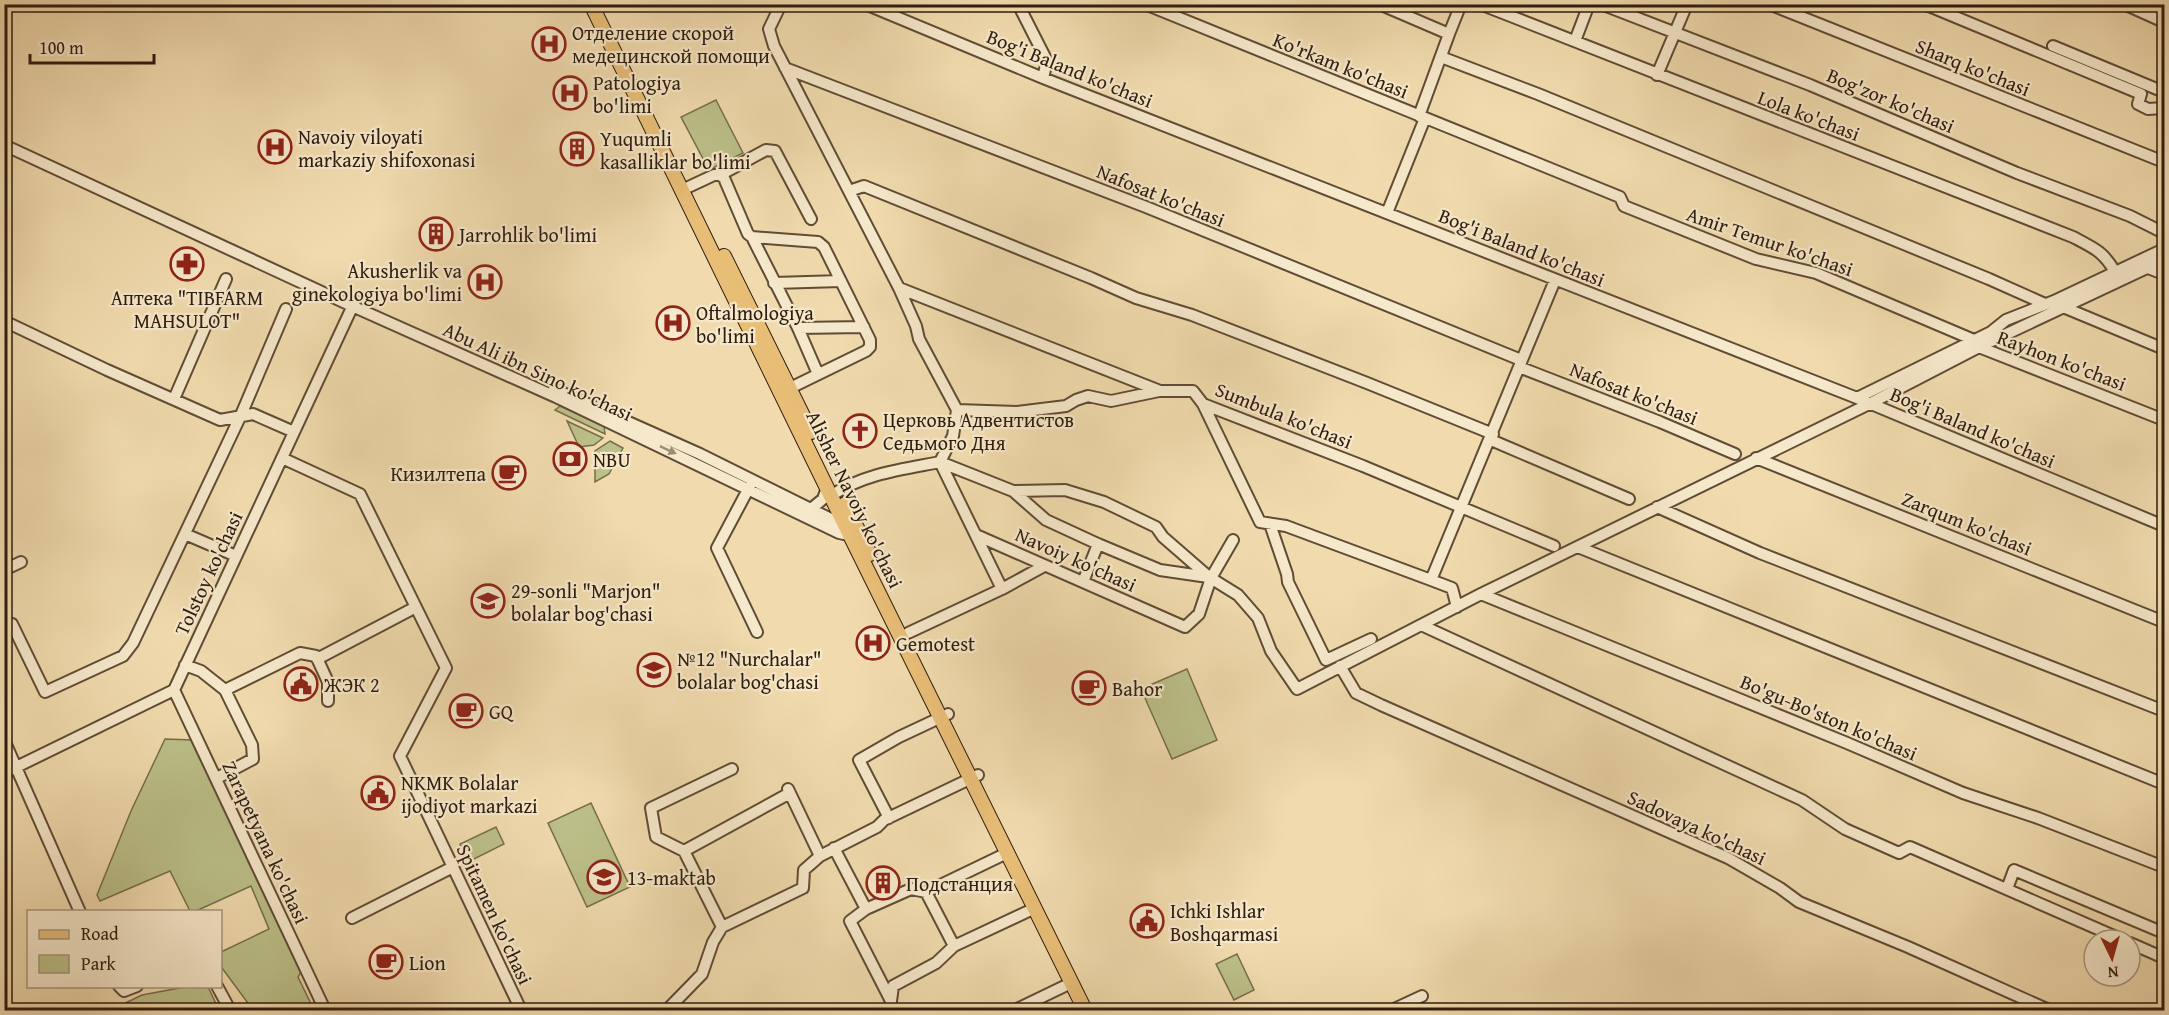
<svg xmlns="http://www.w3.org/2000/svg" width="2169" height="1015" viewBox="0 0 2169 1015" font-family="'Gentium Book Plus',serif">
  <rect width="100%" height="100%" fill="#f1dbae"/>
  <filter id="stains"><feTurbulence type="fractalNoise" baseFrequency=".00333" numOctaves="4"/><feColorMatrix values="0 0 0 0 .2 0 0 0 0 .09 0 0 0 0 .02 0 0 0 .5 -.17"/></filter>
  <radialGradient id="worn" r=".72"><stop offset=".6" stop-color="#630" stop-opacity="0"/><stop offset="1" stop-color="#630" stop-opacity=".3"/></radialGradient>
  <path fill="#bcc089" stroke="#766e4c" stroke-width="1.5" d="M716,100L743,153L709,170L681,117Z
    M560,406L604,426L605,434L555,410Z
    M567,421L569,422L603,438L594,445L579,447Z
    M610,441L623,448L609,474L595,482V451Z
    M1187,669L1217,740L1172,759L1141,689Z
    M165,739L193,740L304,967L298,977L314,1010H253L222,968L221,952L269,929L251,886L196,911H190L170,871L100,901L97,895L131,811Z
    M591,803L630,887L587,907L548,823Z
    M496,827L504,844L468,862L460,844Z
    M1237,954L1254,990L1234,1000L1216,964Z
    M190,986L208,987L219,1010H111L142,995Z"/>
  <g fill="none" stroke-linecap="round" stroke-linejoin="round">
    <g stroke="#604c36" stroke-width="14">
      <path id="minor" d="M781,4L769,29L774,46L899,288L916,326L919,339L957,410L953,436L940,462C904,469 862,474 831,496
        M865,4L1043,78L1857,398L2164,526
        M1018,4L1047,61L1043,78
        M1145,4L1620,197L1624,206L1756,259L1816,273L1974,340
        M1379,4L1449,34L1419,116
        M1480,4L2073,237C2094,248 2104,252 2115,272
        M1601,4L1810,85L2017,173L2130,216L2164,233
        M1769,4L2164,162
        M1924,4L2141,94L2138,104L2148,109L2164,108
        M2124,4L2164,22
        M1449,34L1461,4
        M1575,41L1589,4
        M2053,46L2164,92
        M1441,57L1538,94L1989,279L2045,304
        M785,68L1146,207L1521,360
        M1657,75L1687,4
        M4,145L352,306L556,397L839,533L854,536
        M720,175L766,150L775,151L811,219
        M682,190L714,175H720L724,178L748,234L752,237L818,242L824,247L870,340V347L866,351L784,391
        M849,191L864,186L1091,278L1136,298L1192,315L1367,383L1493,434
        M1387,213L1425,118
        M752,237L798,328L818,374
        M2148,268L2164,274
        M774,283L841,281
        M899,288L1160,391H1193L1203,404L1363,466L1554,546
        M2063,307L2164,349
        M4,321L107,370L220,420L253,414L294,432
        M798,328L864,327
        M1979,347L2164,420
        M1519,367L1660,422L1735,454
        M554,389L700,454L847,527
        M1857,398L1991,332L2006,320L2054,301L2164,249
        M174,399L226,279
        M1203,404L1260,522L1286,526L1431,580
        M957,410L1017,412L1066,406L1076,400L1088,396L1111,401L1159,391
        M1491,440L1629,499
        M282,458L360,494L446,668L400,756L521,1010
        M1756,458L2164,622
        M940,462L1013,491L1065,490L1104,502L1156,527L1163,537L1209,577L1238,595L1258,618L1271,651L1297,689L1481,594L1869,404L1979,347L2164,260
        M940,462L1002,589
        M752,482L717,548L757,632
        M1013,491L1046,520L1098,544L1160,570L1208,577
        M1657,507L1760,553L2164,711
        M811,509L823,499L827,488
        M1270,524L1287,574L1288,582L1326,660L1371,639
        M185,534L236,556
        M976,535L1185,627L1199,614L1211,578L1233,540
        M1578,547L2164,784
        M4,570L21,562
        M1083,582L1098,544
        M1481,594L1847,743L1963,793L2038,818L2164,867
        M1457,607L1452,588L1431,580L1555,280
        M1421,625L1802,800L1845,829L1899,853L1910,847L2123,940
        M4,628L12,624L45,692L123,656L133,643L241,415L286,309
        M908,633L1002,589L1044,566
        M317,659L416,607
        M185,665L201,671L225,690L252,745L253,759L217,778
        M1340,666L1356,693L1381,705L1728,858L1780,888L1799,902L1908,947L2049,1010
        M174,690L325,1010
        M225,690L300,653L316,656L328,682V701
        M4,740L80,912
        M4,773L174,690L355,301
        M788,789L820,856
        M889,818L859,760L899,737L948,714
        M834,848L866,909
        M684,851L656,837L651,808L732,769
        M684,851L790,793
        M684,851L722,927
        M2007,889L2014,870L2164,933
        M926,892L954,946
        M352,918L453,867
        M722,927L803,888L804,870L820,856L877,827L884,820L978,775
        M2130,943L2164,958
        M119,986L124,991L137,986
        M217,986L230,1010
        M891,1001L893,986L936,963L954,946L1035,908
        M667,1010L702,974L713,942L722,927
        M889,1010L891,1001L850,921L866,909L911,889L926,892L1007,853
        M1015,1010L1071,983
        M1392,1010L1422,996"/>
    </g>
    <g stroke="#2f1c0e" stroke-width="16">
      <path id="major" d="M591,4L846,527L1085,1010
        M724,256L811,432
        M845,504L870,554"/>
    </g>
    <use href="#minor" stroke="#f6e8ca" stroke-width="10"/>
    <use href="#major" stroke="#e8be77" stroke-width="14"/>
  </g>
  <defs><path id="oneway-solid" d="M-6-.8H1V-3.2L6.5 0L1 3.2V.8H-6Z" transform="scale(1.5)"/></defs>
  <use fill="#9c8c75" href="#oneway-solid" transform="translate(668 450) rotate(25)"/>
  <defs>
    <g id="hospital-ring" transform="scale(1.725)"><circle r="9.5" fill="#f6e8ca" stroke="#8f2418" stroke-width="1.5"/><path d="M-5-5h3v3.5h4V-5h3V5h-3V1.5h-4V5h-3Z" fill="#8f2418"/></g>
    <g id="building-ring" transform="scale(1.725)"><circle r="9.5" fill="#f6e8ca" stroke="#8f2418" stroke-width="1.5"/><path d="M-4-6H4V6H1V3H-1V6H-4ZM-2.5-4.3h1.7v1.8h-1.7ZM.8-4.3h1.7v1.8H.8ZM-2.5-1h1.7V.8h-1.7ZM.8-1h1.7V.8H.8Z" fill="#8f2418"/></g>
    <g id="pharmacy-ring" transform="scale(1.725)"><circle r="9.5" fill="#f6e8ca" stroke="#8f2418" stroke-width="1.5"/><path d="M-2-6h4v4h4v4h-4v4h-4v-4h-4v-4h4Z" fill="#8f2418"/></g>
    <g id="church-ring" transform="scale(1.725)"><circle r="9.5" fill="#f6e8ca" stroke="#8f2418" stroke-width="1.5"/><path d="M-1.2-6h2.4v3.5h3.3v2.4h-3.3V6h-2.4V-.1h-3.3v-2.4h3.3Z" fill="#8f2418"/></g>
    <g id="bank-ring" transform="scale(1.725)"><circle r="9.5" fill="#f6e8ca" stroke="#8f2418" stroke-width="1.5"/><path d="M-6-4H6V4H-6ZM0-2.3a2.3 2.3 0 1 0 0 4.6a2.3 2.3 0 1 0 0-4.6Z" fill="#8f2418"/></g>
    <g id="cafe-ring" transform="scale(1.725)"><circle r="9.5" fill="#f6e8ca" stroke="#8f2418" stroke-width="1.5"/><path d="M-5.5-4.5H6V0H3Q3 3.5 0 3.5H-2.5Q-5.5 3.5-5.5 0ZM3-3.2v2h1.7v-2ZM-6 4.5H4V6H-6Z" fill="#8f2418"/></g>
    <g id="school-ring" transform="scale(1.725)"><circle r="9.5" fill="#f6e8ca" stroke="#8f2418" stroke-width="1.5"/><path d="M0-5L7-2L0 1L-7-2ZM-4 1L0 2.5L4 1V4Q0 6-4 4Z" fill="#8f2418"/></g>
    <g id="civic-ring" transform="scale(1.725)"><circle r="9.5" fill="#f6e8ca" stroke="#8f2418" stroke-width="1.5"/><path d="M-.6-6.5H3V-4.5H.6V-3L4-1V1h2V6H-6V1h2V-1L-.6-3ZM-1.2 2.5V6h2.4V2.5Z" fill="#8f2418"/></g>
  </defs>
  <g fill-rule="evenodd">
    <use href="#hospital-ring" x="549" y="44"/>
    <use href="#hospital-ring" x="570" y="93"/>
    <use href="#hospital-ring" x="275" y="147"/>
    <use href="#building-ring" x="577" y="149"/>
    <use href="#building-ring" x="436" y="234"/>
    <use href="#pharmacy-ring" x="187" y="264"/>
    <use href="#hospital-ring" x="485" y="282"/>
    <use href="#hospital-ring" x="673" y="323"/>
    <use href="#church-ring" x="860" y="431"/>
    <use href="#bank-ring" x="570" y="459"/>
    <use href="#cafe-ring" x="509" y="473"/>
    <use href="#school-ring" x="488" y="601"/>
    <use href="#hospital-ring" x="873" y="643"/>
    <use href="#school-ring" x="654" y="670"/>
    <use href="#civic-ring" x="301" y="684"/>
    <use href="#cafe-ring" x="1089" y="688"/>
    <use href="#cafe-ring" x="466" y="711"/>
    <use href="#civic-ring" x="378" y="793"/>
    <use href="#school-ring" x="604" y="877"/>
    <use href="#building-ring" x="883" y="883"/>
    <use href="#civic-ring" x="1147" y="921"/>
    <use href="#cafe-ring" x="386" y="962"/>
  </g>
  <g text-anchor="middle" dominant-baseline="central" stroke-width="4.5" stroke-linejoin="round" paint-order="stroke">
    <g font-size="20" fill="#2f1c0e" stroke="#f6e8ca" text-anchor="start">
      <text x="572" y="32">Отделение скорой<tspan x="572" dy="23">медецинской помощи</tspan></text>
      <text x="593" y="82">Patologiya<tspan x="593" dy="23">bo'limi</tspan></text>
      <text x="298" y="136">Navoiy viloyati<tspan x="298" dy="23">markaziy shifoxonasi</tspan></text>
      <text x="600" y="138">Yuqumli<tspan x="600" dy="23">kasalliklar bo'limi</tspan></text>
      <text x="459" y="234">Jarrohlik bo'limi</text>
      <text x="462" y="270" text-anchor="end">Akusherlik va<tspan x="462" dy="23">ginekologiya bo'limi</tspan></text>
      <text x="187" y="297" text-anchor="middle">Аптека "TIBFARM<tspan x="187" dy="23">MAHSULOT"</tspan></text>
      <text x="696" y="312">Oftalmologiya<tspan x="696" dy="23">bo'limi</tspan></text>
      <text x="883" y="419">Церковь Адвентистов<tspan x="883" dy="23">Седьмого Дня</tspan></text>
      <text x="593" y="459">NBU</text>
      <text x="486" y="473" text-anchor="end">Кизилтепа</text>
      <text x="511" y="590">29-sonli "Marjon"<tspan x="511" dy="23">bolalar bog'chasi</tspan></text>
      <text x="896" y="643">Gemotest</text>
      <text x="677" y="658">№12 "Nurchalar"<tspan x="677" dy="23">bolalar bog'chasi</tspan></text>
      <text x="324" y="684">ЖЭК 2</text>
      <text x="1112" y="688">Bahor</text>
      <text x="489" y="711">GQ</text>
      <text x="401" y="782">NKMK Bolalar<tspan x="401" dy="23">ijodiyot markazi</tspan></text>
      <text x="627" y="877">13-maktab</text>
      <text x="906" y="883">Подстанция</text>
      <text x="1170" y="910">Ichki Ishlar<tspan x="1170" dy="23">Boshqarmasi</tspan></text>
      <text x="409" y="962">Lion</text>
    </g>
    <g font-size="20" fill="#2f1c0e" stroke="#f6e8ca">
      <text transform="translate(1341 65) rotate(22)">Ko'rkam ko'chasi</text>
      <text transform="translate(1973 67) rotate(22)">Sharq ko'chasi</text>
      <text transform="translate(1070 68) rotate(22)">Bog'i Baland ko'chasi</text>
      <text transform="translate(1891 100) rotate(23)">Bog'zor ko'chasi</text>
      <text transform="translate(1809 115) rotate(21)">Lola ko'chasi</text>
      <text transform="translate(1161 195) rotate(22)">Nafosat ko'chasi</text>
      <text transform="translate(1770 241) rotate(19)">Amir Temur ko'chasi</text>
      <text transform="translate(1522 247) rotate(22)">Bog'i Baland ko'chasi</text>
      <text transform="translate(2062 360) rotate(21)">Rayhon ko'chasi</text>
      <text transform="translate(538 371) rotate(25)">Abu Ali ibn Sino ko'chasi</text>
      <text transform="translate(1634 393) rotate(22)">Nafosat ko'chasi</text>
      <text transform="translate(1284 415) rotate(22)">Sumbula ko'chasi</text>
      <text transform="translate(1973 427) rotate(23)">Bog'i Baland ko'chasi</text>
      <text transform="translate(855 499) rotate(64)">Alisher Navoiy ko'chasi</text>
      <text transform="translate(1967 523) rotate(22)">Zarqum ko'chasi</text>
      <text transform="translate(1076 559) rotate(24)">Navoiy ko'chasi</text>
      <text transform="translate(208 573) rotate(-65)">Tolstoy ko'chasi</text>
      <text transform="translate(1829 717) rotate(23)">Bo'gu-Bo'ston ko'chasi</text>
      <text transform="translate(1697 827) rotate(25)">Sadovaya ko'chasi</text>
      <text transform="translate(266 842) rotate(65)">Zarapetyana ko'chasi</text>
      <text transform="translate(495 914) rotate(65)">Spitamen ko'chasi</text>
    </g>
  </g>
  <rect width="2169" height="1015" fill="none" stroke="#f1dbae" stroke-width="24"/>
  <rect x="6" y="6" width="2157" height="1003" fill="none" stroke="#2f1c0e" stroke-width="3"/>
  <rect x="12" y="12" width="2145" height="991" fill="none" stroke="#2f1c0e" stroke-width="1.5"/>
  <rect x="27" y="910" width="195" height="78" fill="#f6e8ca" stroke="#a6967f" stroke-width="1.5"/>
  <rect x="39" y="930" width="30" height="9" fill="#e8be77" stroke="#a6967f" stroke-width="1.5"/>
  <text x="81" y="940" font-size="18" fill="#2f1c0e">Road</text>
  <rect x="39" y="955" width="30" height="18" fill="#bcc089" stroke="#a6967f" stroke-width="1.5"/>
  <text x="81" y="970" font-size="18" fill="#2f1c0e">Park</text>
  <g transform="translate(2112 958) rotate(175)"><circle r="28" fill="#f6e8ca" stroke="#a6967f" stroke-width="1.5"/>
  <path d="M0-4.5L10 22L0 15L-10 22Z" fill="#8f2418"/>
  <text y="-9" font-size="16" font-weight="bold" text-anchor="middle" fill="#2f1c0e">N</text>
  </g>
  <path d="M30 54v9h124v-9" fill="none" stroke="#2f1c0e" stroke-width="3"/>
  <text x="39" y="54" font-size="18" fill="#2f1c0e" stroke="#f6e8ca" stroke-width="4.5" paint-order="stroke">100 m</text>
  <rect width="100%" height="100%" filter="url(#stains)"/>
  <rect width="100%" height="100%" fill="url(#worn)"/>
</svg>
